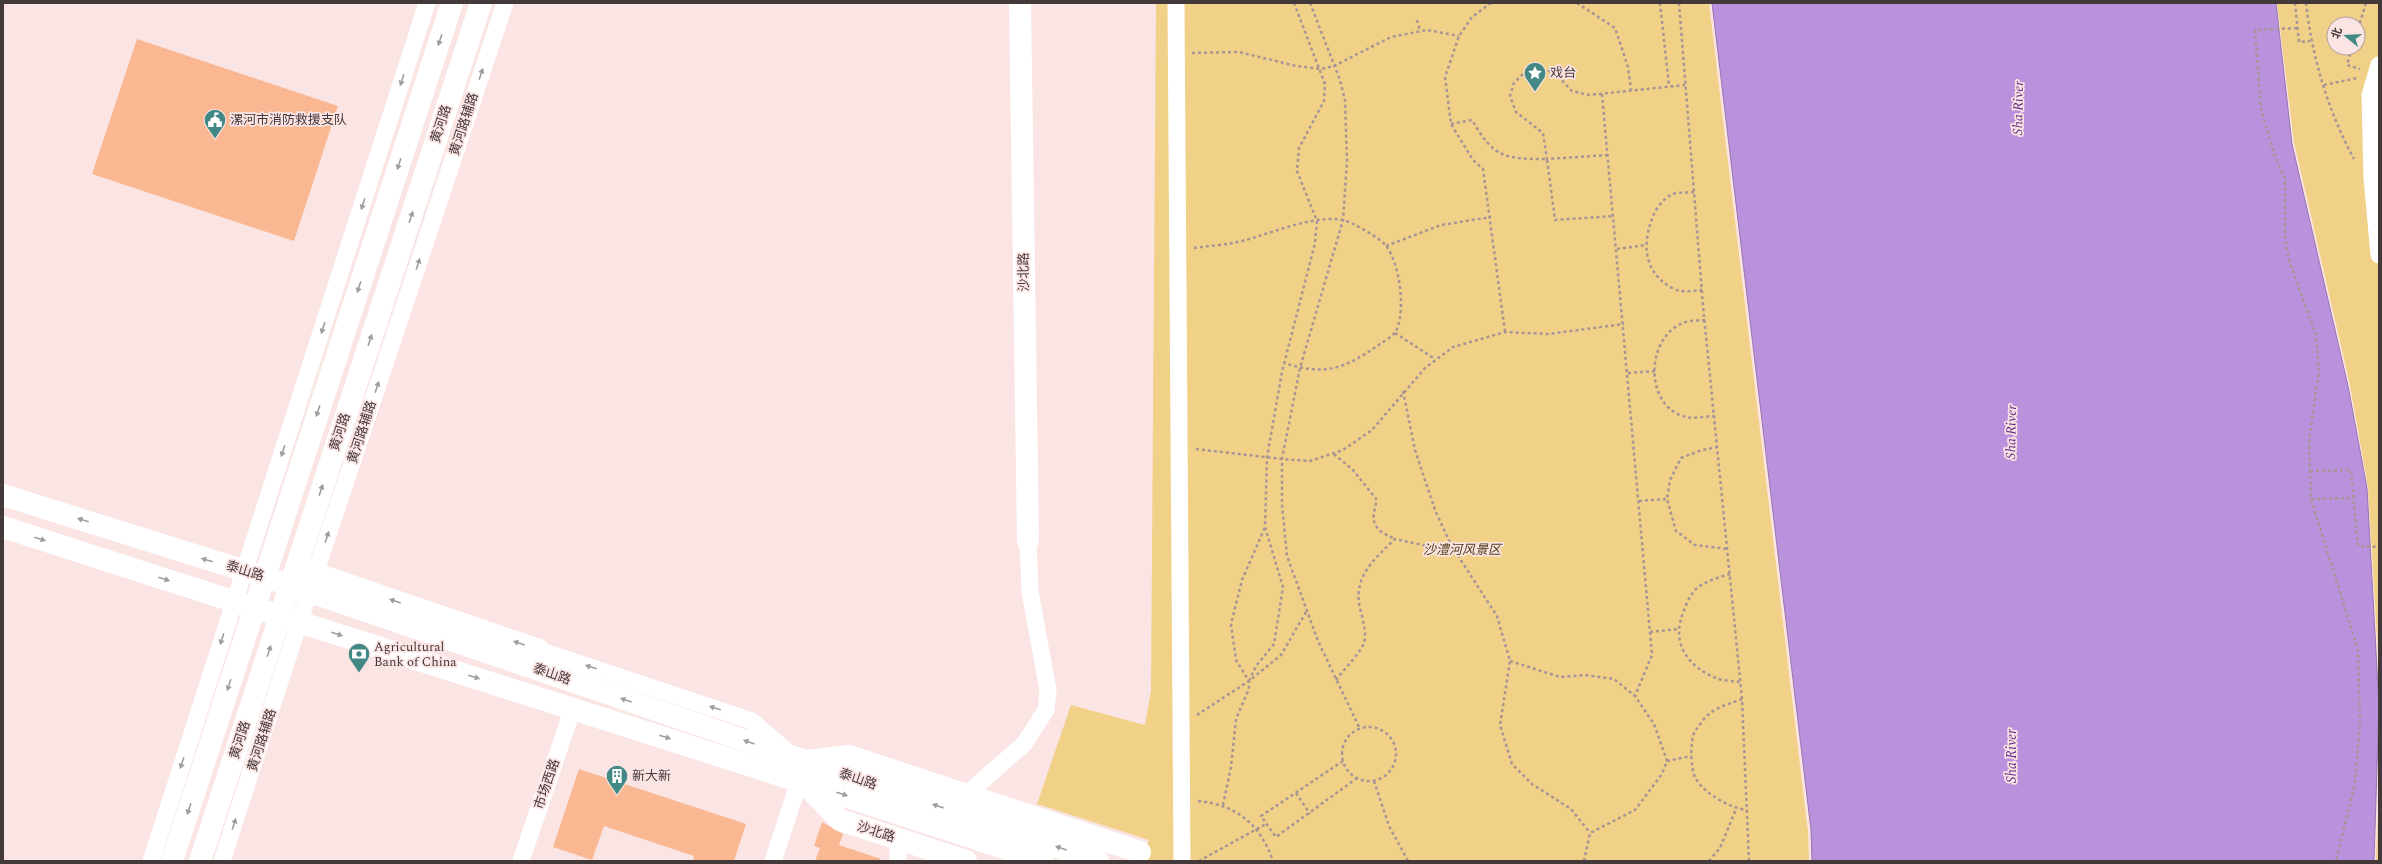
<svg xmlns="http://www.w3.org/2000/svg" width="2382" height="864" viewBox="0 0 2382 864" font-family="Spectral,'Noto Sans SC',serif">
  <rect width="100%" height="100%" fill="#fbe4e4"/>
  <path fill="#f1d088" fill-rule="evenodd" d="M1156,3H1709L1808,832L1809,861H1141L1149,840L1037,804L1071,705L1145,725L1151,691Z
    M2277,3H2379V670L2368,487L2350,385L2294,142ZM2334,24H2358V48H2334Z
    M2379,790V861H2376Z"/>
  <path fill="#b991dd" stroke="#9677ac" d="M1712,3H2276L2292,144L2348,386L2367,488L2379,706L2374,861H1812L1811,830Z"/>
  <path fill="#f9b891" d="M137,39L338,106L294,241L92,174Z
    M579,769L746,824L734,861H693L694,856L604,826L592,860L553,847Z
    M822,822L843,834L839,845L881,859L880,861H815L820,848L814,846Z"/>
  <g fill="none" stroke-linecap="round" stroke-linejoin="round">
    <path stroke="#a79595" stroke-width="2.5" stroke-dasharray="3 3" stroke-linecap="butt" d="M1310,3L1340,80L1345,100L1347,161L1343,220L1300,368L1282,459V505L1287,556L1318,641L1360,729
      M1491,3L1472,17L1459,36L1445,77L1451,124L1473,160L1483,169L1505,332
      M1577,3L1615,28L1628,67L1631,90
      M1660,3L1669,86
      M1679,3L1703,306L1742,699L1749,861
      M2295,3L2299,42L2310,41
      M2306,3C2312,57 2328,111 2354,159
      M1417,20L1420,31
      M2297,28L2255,30L2261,110L2275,156L2285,179V238L2289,260L2316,335L2319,371L2309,440L2311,499L2358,650L2360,724L2355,783L2336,861
      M2358,29L2366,3
      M2352,48L2347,65L2360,69
      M1192,53L1239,52L1296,66L1321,69L1334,66L1391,37L1427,30L1459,36
      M2324,85L2357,78
      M1602,94L1652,655L1635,696L1654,724L1667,761
      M1451,124L1472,120C1494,158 1504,159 1547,159L1555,220L1614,216
      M1608,155L1547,159L1543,133L1516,112L1510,96L1514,83L1527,70L1534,68L1554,72L1572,91L1589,95L1685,85
      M1694,192C1687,193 1679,192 1673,194C1665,197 1657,207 1654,214C1642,242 1642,271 1672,288C1681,293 1692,291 1702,290
      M1386,246L1441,225L1491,217
      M1194,248C1207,246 1221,245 1233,243C1264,237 1311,214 1343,220C1352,222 1382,239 1387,247C1400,266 1406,310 1396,331C1393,337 1382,342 1377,346C1344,369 1324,376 1284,363
      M1617,249L1646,245
      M1705,320C1698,321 1689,320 1683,323C1645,338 1644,407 1686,417C1694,419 1706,416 1714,416
      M1395,333L1435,359
      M1628,373L1655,371
      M1403,391L1415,450L1435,510L1451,545L1497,616L1510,661L1500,725L1512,764L1532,784L1571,809L1590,833
      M1718,447L1702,450L1681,458L1670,480L1667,499L1676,531L1695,545L1728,549
      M1196,449L1282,459L1310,461L1343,450L1372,430L1425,368L1453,347L1505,332L1548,334L1624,324
      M1334,454L1353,470L1377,500C1370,523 1373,529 1395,539
      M2310,471L2351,470L2358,546L2379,547
      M2311,499L2354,498
      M1639,501L1667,499
      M1730,574C1720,577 1705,581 1696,589C1689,596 1684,609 1681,619C1673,647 1691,668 1716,678C1723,681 1733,681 1740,682
      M1650,632L1678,629
      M1510,661L1560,677L1585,675L1614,679L1635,696
      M1336,680C1344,669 1358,656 1364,643C1367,634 1363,621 1361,612C1351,579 1373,560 1395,539L1427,546L1451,545
      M1249,681L1256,666L1274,644L1283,587L1265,527L1267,457L1282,372L1315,243L1317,221L1297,171L1299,148L1324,101L1325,84L1294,3
      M1742,699C1732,703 1717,707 1709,714C1704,718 1699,726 1695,731C1690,740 1690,770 1696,779C1705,794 1730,808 1747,810
      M1197,715L1249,681L1281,655L1306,612
      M1342 754a27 27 0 1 1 54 0a27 27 0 1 1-54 0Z
      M1343,761L1261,816L1276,837L1357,778
      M1374,781L1389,826L1408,861
      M1296,793L1310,814
      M1198,801C1237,805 1260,824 1273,861
      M1223,805L1231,767L1236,719L1249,689V681L1236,660L1231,624L1242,580L1265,527
      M1199,861L1266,824
      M1584,861L1590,833L1635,810L1662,774L1667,761L1691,756
      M1709,861L1720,848L1736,809"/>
    <path stroke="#fff" stroke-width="17" d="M1176,3L1182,861
      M2379,65L2370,95L2372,178L2379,255
      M539,650L752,721L789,753
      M967,794L1024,744L1046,710L1048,690L1030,592L1028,541
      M898,839V861
      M151,861L427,3
      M222,861L309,592L505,3
      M521,861L573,708
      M773,861L800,779"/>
    <path stroke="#fff" stroke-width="22" d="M1020,3L1028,541
      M807,761L849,756L1140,852
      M800,779L840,820L966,861
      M172,861L452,3
      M200,861L481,3"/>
    <path stroke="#fff" stroke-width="22" d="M3,495L290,585L1098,861
      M3,527C349,640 698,746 1043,861
      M296,567L539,650L556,676"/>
  </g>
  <defs><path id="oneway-solid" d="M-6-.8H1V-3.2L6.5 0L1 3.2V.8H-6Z"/></defs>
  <g fill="#a29c9c">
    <use href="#oneway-solid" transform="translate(440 40) rotate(108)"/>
    <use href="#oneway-solid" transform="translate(481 74) rotate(-72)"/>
    <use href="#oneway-solid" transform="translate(402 80) rotate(108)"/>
    <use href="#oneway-solid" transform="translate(399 164) rotate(108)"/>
    <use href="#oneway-solid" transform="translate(363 204) rotate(108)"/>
    <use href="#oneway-solid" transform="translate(411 217) rotate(-72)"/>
    <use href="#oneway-solid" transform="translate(418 264) rotate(-72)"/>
    <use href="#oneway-solid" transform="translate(359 287) rotate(108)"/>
    <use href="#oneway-solid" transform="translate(323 328) rotate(108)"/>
    <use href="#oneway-solid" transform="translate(370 340) rotate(-72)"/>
    <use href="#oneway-solid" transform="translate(377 387) rotate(-72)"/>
    <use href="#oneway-solid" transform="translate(318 411) rotate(108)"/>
    <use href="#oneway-solid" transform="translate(283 451) rotate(108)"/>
    <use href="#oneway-solid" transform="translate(321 490) rotate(-72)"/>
    <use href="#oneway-solid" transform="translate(83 520) rotate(-162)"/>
    <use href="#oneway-solid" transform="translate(327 537) rotate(-72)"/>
    <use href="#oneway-solid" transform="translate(40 539) rotate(18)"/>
    <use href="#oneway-solid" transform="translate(207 560) rotate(-162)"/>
    <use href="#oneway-solid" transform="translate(164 579) rotate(18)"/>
    <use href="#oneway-solid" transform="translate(395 601) rotate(-161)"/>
    <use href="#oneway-solid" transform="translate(337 634) rotate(17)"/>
    <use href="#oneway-solid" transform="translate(222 639) rotate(108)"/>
    <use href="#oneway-solid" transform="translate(519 643) rotate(-161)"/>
    <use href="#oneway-solid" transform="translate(269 651) rotate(-72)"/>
    <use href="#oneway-solid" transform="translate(591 667) rotate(-162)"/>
    <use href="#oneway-solid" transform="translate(474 677) rotate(17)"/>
    <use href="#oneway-solid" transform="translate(229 685) rotate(108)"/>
    <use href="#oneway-solid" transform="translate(626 700) rotate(-161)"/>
    <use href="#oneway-solid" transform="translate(715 708) rotate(-162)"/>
    <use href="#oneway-solid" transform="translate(665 737) rotate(17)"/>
    <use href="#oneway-solid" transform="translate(749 742) rotate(-161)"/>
    <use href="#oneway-solid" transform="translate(182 763) rotate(108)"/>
    <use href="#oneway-solid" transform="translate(842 794) rotate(18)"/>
    <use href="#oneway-solid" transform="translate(938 806) rotate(-161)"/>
    <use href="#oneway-solid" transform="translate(189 809) rotate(108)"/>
    <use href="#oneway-solid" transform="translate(234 824) rotate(-72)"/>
    <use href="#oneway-solid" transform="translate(1061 848) rotate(-161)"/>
  </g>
  <defs>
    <g id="sight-pin" transform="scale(1.15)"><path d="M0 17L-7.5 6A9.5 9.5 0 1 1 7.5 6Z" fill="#428985" stroke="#fbe4e4"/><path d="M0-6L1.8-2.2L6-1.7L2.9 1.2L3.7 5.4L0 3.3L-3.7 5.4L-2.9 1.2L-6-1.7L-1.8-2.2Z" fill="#fff"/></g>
    <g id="civic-pin" transform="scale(1.15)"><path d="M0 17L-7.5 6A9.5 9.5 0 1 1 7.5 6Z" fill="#428985" stroke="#fbe4e4"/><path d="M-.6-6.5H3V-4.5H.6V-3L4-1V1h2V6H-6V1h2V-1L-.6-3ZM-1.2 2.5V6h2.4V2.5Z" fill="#fff"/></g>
    <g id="bank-pin" transform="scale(1.15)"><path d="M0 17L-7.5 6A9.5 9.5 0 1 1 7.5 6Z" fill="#428985" stroke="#fbe4e4"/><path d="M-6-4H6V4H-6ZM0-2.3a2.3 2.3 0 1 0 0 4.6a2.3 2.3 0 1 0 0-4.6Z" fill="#fff"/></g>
    <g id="building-pin" transform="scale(1.15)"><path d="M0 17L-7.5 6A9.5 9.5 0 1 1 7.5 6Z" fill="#428985" stroke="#fbe4e4"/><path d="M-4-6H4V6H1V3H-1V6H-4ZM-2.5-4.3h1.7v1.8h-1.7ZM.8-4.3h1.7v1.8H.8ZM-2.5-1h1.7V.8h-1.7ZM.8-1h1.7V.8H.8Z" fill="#fff"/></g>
  </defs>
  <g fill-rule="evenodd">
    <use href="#sight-pin" x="1535" y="73"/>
    <use href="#civic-pin" x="215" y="120"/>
    <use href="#bank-pin" x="359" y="654"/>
    <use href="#building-pin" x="617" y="776"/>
  </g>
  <g text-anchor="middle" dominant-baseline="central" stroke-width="3.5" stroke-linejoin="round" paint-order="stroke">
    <g font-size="13" fill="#443939" stroke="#fbe4e4" text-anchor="start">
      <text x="1550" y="73">戏台</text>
      <text x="230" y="120">漯河市消防救援支队</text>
      <text x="374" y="647">Agricultural<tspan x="374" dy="15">Bank of China</tspan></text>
      <text x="632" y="776">新大新</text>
    </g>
    <g font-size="13" fill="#443939" stroke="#fbe4e4">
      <text transform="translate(441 124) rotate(-72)">黄河路</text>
      <text transform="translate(464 124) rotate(-72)">黄河路辅路</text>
      <text transform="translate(1024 272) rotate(-91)">沙北路</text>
      <text transform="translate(340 432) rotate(-72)">黄河路</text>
      <text transform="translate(362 432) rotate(-72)">黄河路辅路</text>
      <text transform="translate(245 571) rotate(17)">泰山路</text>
      <text transform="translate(552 674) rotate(19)">泰山路</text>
      <text transform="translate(240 740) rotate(-72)">黄河路</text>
      <text transform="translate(262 740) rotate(-72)">黄河路辅路</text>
      <text transform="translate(858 779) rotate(19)">泰山路</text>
      <text transform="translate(547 784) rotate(-71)">市场西路</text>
      <text transform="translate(876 832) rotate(18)">沙北路</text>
    </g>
    <g font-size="13" font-style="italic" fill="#4c3c16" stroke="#fbe4e4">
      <text x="1462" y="550">沙澧河风景区</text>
    </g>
    <g font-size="14" font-style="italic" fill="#633089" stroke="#fbe4e4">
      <text transform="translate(2018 108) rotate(-89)">Sha River</text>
      <text transform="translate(2011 432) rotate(-89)">Sha River</text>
      <text transform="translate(2011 756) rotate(-90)">Sha River</text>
    </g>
  </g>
  <rect width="2382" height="864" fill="none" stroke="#443939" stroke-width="8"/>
  <g transform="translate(2346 36) rotate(288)"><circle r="19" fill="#fbe4e4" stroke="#b2a0a0"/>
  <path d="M0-3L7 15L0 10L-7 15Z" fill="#428985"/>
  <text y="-6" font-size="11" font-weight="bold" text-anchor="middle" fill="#443939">北</text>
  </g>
</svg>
